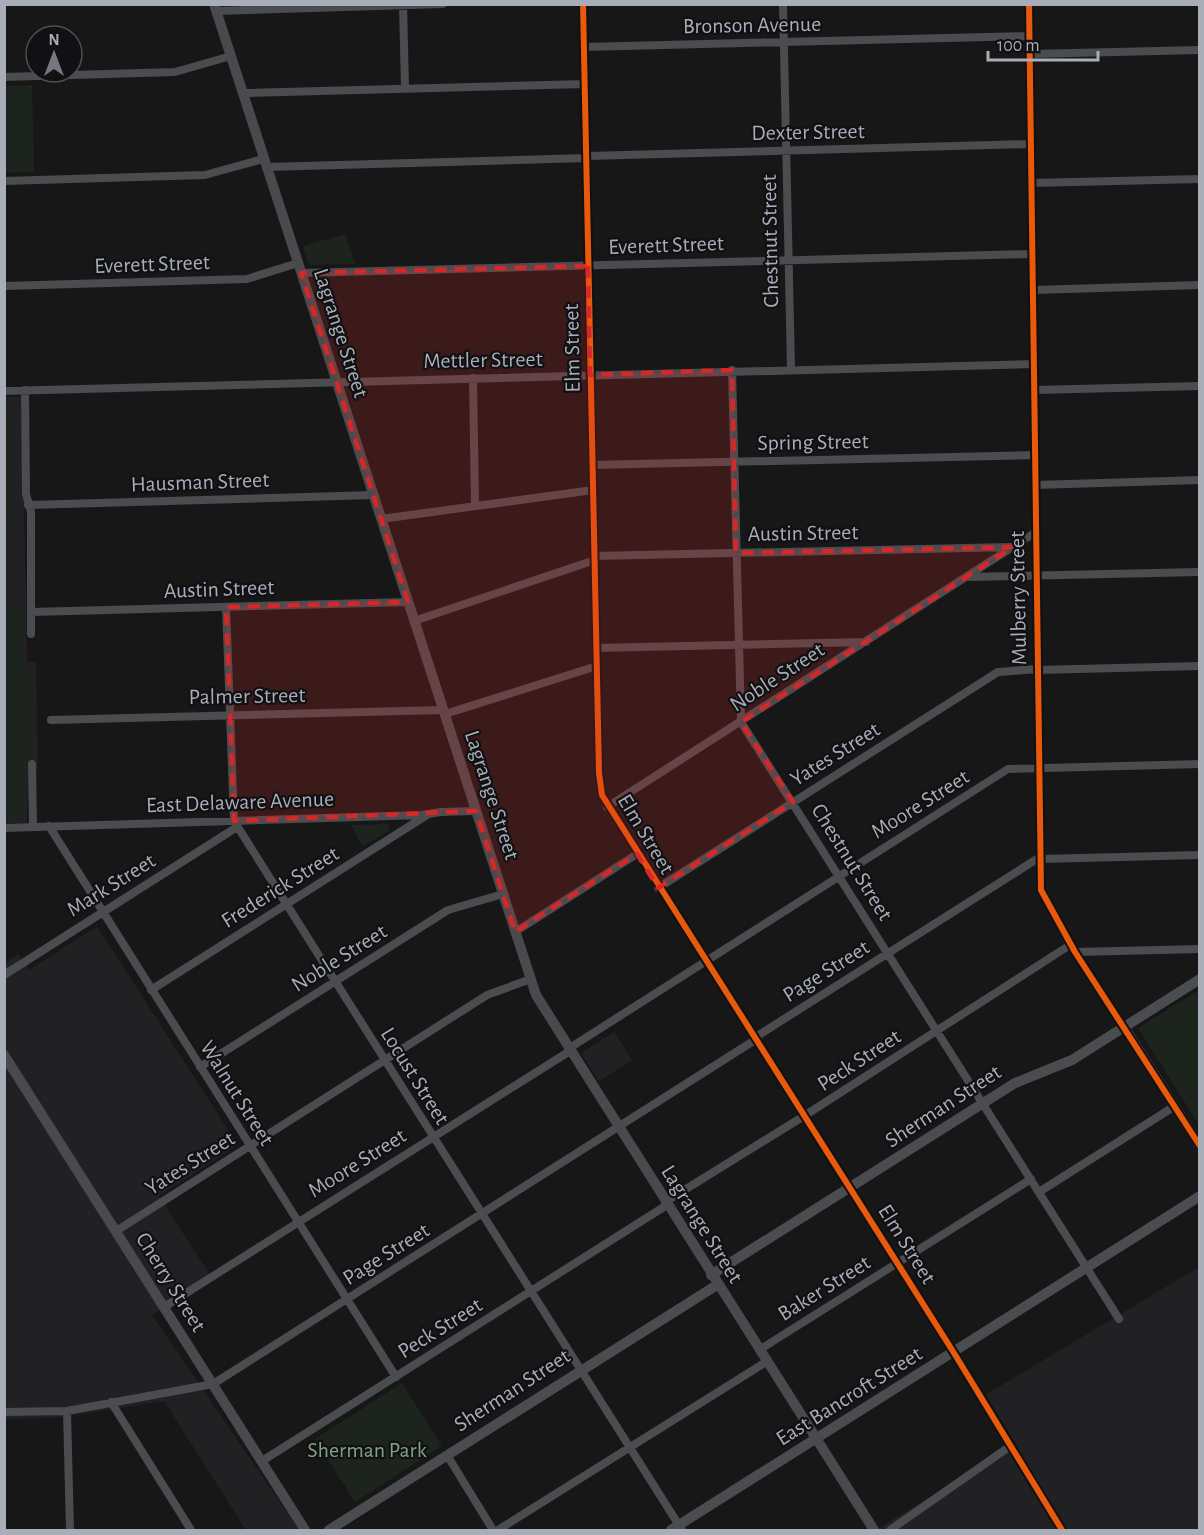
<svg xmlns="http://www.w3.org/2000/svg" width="1204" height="1535" viewBox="0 0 1204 1535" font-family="'Alegreya Sans',sans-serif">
  <rect width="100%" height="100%" fill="#171717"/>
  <path fill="#212123" d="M4,397H21L22,402L27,662L36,663L38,769L28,770L27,823H5Z
    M97,926L238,1145L159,1196L210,1275L152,1315L299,1530H246L164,1401L55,1418L5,1419L4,964L18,954L29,970Z
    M614,1032L632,1060L599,1081L581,1053Z
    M1199,1267V1530H876L1016,1444L985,1395Z"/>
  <path fill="#1d241e" d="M32,85L34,172L5,173V86Z
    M345,234L355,264L309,265L303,246Z
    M5,411H13L14,517H5Z
    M5,606H20L21,670H30L32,762L22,763L23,818H5Z
    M389,824V831L363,846L350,825Z
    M1199,990V1125L1138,1028Z
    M402,1383L442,1446L355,1502L315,1439Z"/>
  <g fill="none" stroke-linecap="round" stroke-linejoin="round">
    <path stroke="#4b4c50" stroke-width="8" d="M403,4L405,88
      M583,4L599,773L602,795L954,1353L1062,1530
      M783,4L791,368
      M1029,4L1041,890L1070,945L1124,1027
      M216,11L443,4
      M583,47L1029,36
      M1030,54L1200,50
      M4,77L175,72L231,56
      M243,93L584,84
      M587,156L1031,144
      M266,167L587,158
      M4,181L205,175L263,159
      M1031,183L1200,179
      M301,273L1032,254
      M4,286L247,279L298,263
      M1033,290L1200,285
      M732,370L741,722L1119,1319
      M473,378L475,506
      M25,390L26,494L31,512V634
      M1034,390L1200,386
      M4,391L1034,364
      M592,465L1035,455
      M1035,485L1200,480
      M28,505L374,495
      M381,519L593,490
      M595,556L1011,547
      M966,577L1200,572
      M226,607L234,821L682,1530
      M32,612L408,602
      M414,621L595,560
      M596,648L866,642
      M1037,670L1200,666
      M445,714L597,666
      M51,720L443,710
      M32,764L33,827
      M607,807L1036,532
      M49,826L396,1377
      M4,828L422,815L441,812L476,811
      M1040,859L1200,855
      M658,888L998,672L1037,669
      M515,932L637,854
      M1075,952L1200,949
      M4,975L237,827
      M151,990L427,815
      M754,1038L1040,857
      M568,1049L1008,769L1200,764
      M200,1067L448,910L503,894
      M1039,1192L1175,1106
      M665,1202L804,1116L1070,945
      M116,1231L487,995L531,979
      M164,1307L570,1051
      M759,1350L1031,1179
      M111,1402L191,1530
      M67,1411L70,1530
      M4,1412L67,1411L213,1384L755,1040
      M447,1455L493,1530
      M262,1461L667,1205
      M498,1530L766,1362
      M890,1530L1009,1447"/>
    <path stroke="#4b4c50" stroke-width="10" d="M1124,1027L1200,1146
      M711,1275L1015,1083L1072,1060L1200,979
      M329,1530L717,1285
      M671,1530L1200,1196"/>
    <path stroke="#4a4a4e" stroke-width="10" d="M214,4L536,995L874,1530
      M4,1055L305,1530"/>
    <g stroke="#111113" stroke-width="10">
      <path id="cycleway" d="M583,4L599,773L602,795L954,1353L1062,1530
        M1029,4L1041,890L1075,952L1200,1146"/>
    </g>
    <use href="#cycleway" stroke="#e8590c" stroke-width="6"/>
  </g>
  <path fill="#d62828" fill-opacity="0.2" stroke="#d62828" stroke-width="4.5" stroke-dasharray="12 8" stroke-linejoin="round" d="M588,266L590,375L732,370L736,553L1013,547L741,722L793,802L658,888L637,854L515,932L476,811L234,821L226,607L408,602L301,273Z"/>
  <g text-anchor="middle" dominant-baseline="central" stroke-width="4.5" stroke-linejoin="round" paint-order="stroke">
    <g font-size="22" fill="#a8adb8" stroke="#111113">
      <text transform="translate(752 25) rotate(-1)">Bronson Avenue</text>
      <text transform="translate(808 132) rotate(-1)">Dexter Street</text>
      <text transform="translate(770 241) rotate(-91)">Chestnut Street</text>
      <text transform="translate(666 245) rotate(-2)">Everett Street</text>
      <text transform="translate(152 264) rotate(-2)">Everett Street</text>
      <text transform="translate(341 333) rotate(72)">Lagrange Street</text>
      <text transform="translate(572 348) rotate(-91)">Elm Street</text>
      <text transform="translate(483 360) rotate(-1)">Mettler Street</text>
      <text transform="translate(813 442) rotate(-1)">Spring Street</text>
      <text transform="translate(200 482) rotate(-2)">Hausman Street</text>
      <text transform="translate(803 533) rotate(-1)">Austin Street</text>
      <text transform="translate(219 589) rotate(-2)">Austin Street</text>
      <text transform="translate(1018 598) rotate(-91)">Mulberry Street</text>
      <text transform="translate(777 677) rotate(-33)">Noble Street</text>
      <text transform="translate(247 696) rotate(-1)">Palmer Street</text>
      <text transform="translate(835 754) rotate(-32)">Yates Street</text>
      <text transform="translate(492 795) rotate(72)">Lagrange Street</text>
      <text transform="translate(240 802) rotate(-2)">East Delaware Avenue</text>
      <text transform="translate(920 804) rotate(-32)">Moore Street</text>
      <text transform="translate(646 834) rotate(59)">Elm Street</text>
      <text transform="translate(852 862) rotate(58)">Chestnut Street</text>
      <text transform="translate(111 885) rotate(-32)">Mark Street</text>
      <text transform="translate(280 887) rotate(-32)">Frederick Street</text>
      <text transform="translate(339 958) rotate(-32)">Noble Street</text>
      <text transform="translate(826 971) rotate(-32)">Page Street</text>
      <text transform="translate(859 1060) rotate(-33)">Peck Street</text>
      <text transform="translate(415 1076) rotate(58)">Locust Street</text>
      <text transform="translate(237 1093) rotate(58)">Walnut Street</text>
      <text transform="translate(943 1106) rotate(-33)">Sherman Street</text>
      <text transform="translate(190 1163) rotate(-32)">Yates Street</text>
      <text transform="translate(357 1163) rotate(-32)">Moore Street</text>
      <text transform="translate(702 1224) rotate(58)">Lagrange Street</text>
      <text transform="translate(907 1244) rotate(58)">Elm Street</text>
      <text transform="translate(386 1254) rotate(-32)">Page Street</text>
      <text transform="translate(171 1282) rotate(58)">Cherry Street</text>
      <text transform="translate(824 1288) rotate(-32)">Baker Street</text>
      <text transform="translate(440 1328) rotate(-32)">Peck Street</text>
      <text transform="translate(512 1390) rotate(-33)">Sherman Street</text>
      <text transform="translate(849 1396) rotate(-32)">East Bancroft Street</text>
    </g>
    <g font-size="22" fill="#7fa381" stroke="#111113">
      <text x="367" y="1450">Sherman Park</text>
    </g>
  </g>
  <rect width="1204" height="1535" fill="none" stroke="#a8adb8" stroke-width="12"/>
  <g transform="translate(54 54)"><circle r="28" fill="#111113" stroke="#4d4f55" stroke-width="1.5"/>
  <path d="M0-4.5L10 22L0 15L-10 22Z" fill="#757880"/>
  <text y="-9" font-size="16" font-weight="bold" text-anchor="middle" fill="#a8adb8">N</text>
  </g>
  <path d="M988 51v9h110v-9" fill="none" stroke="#a8adb8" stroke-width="3"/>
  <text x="997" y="51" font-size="18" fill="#a8adb8" stroke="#111113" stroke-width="4.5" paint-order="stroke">100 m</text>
</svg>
